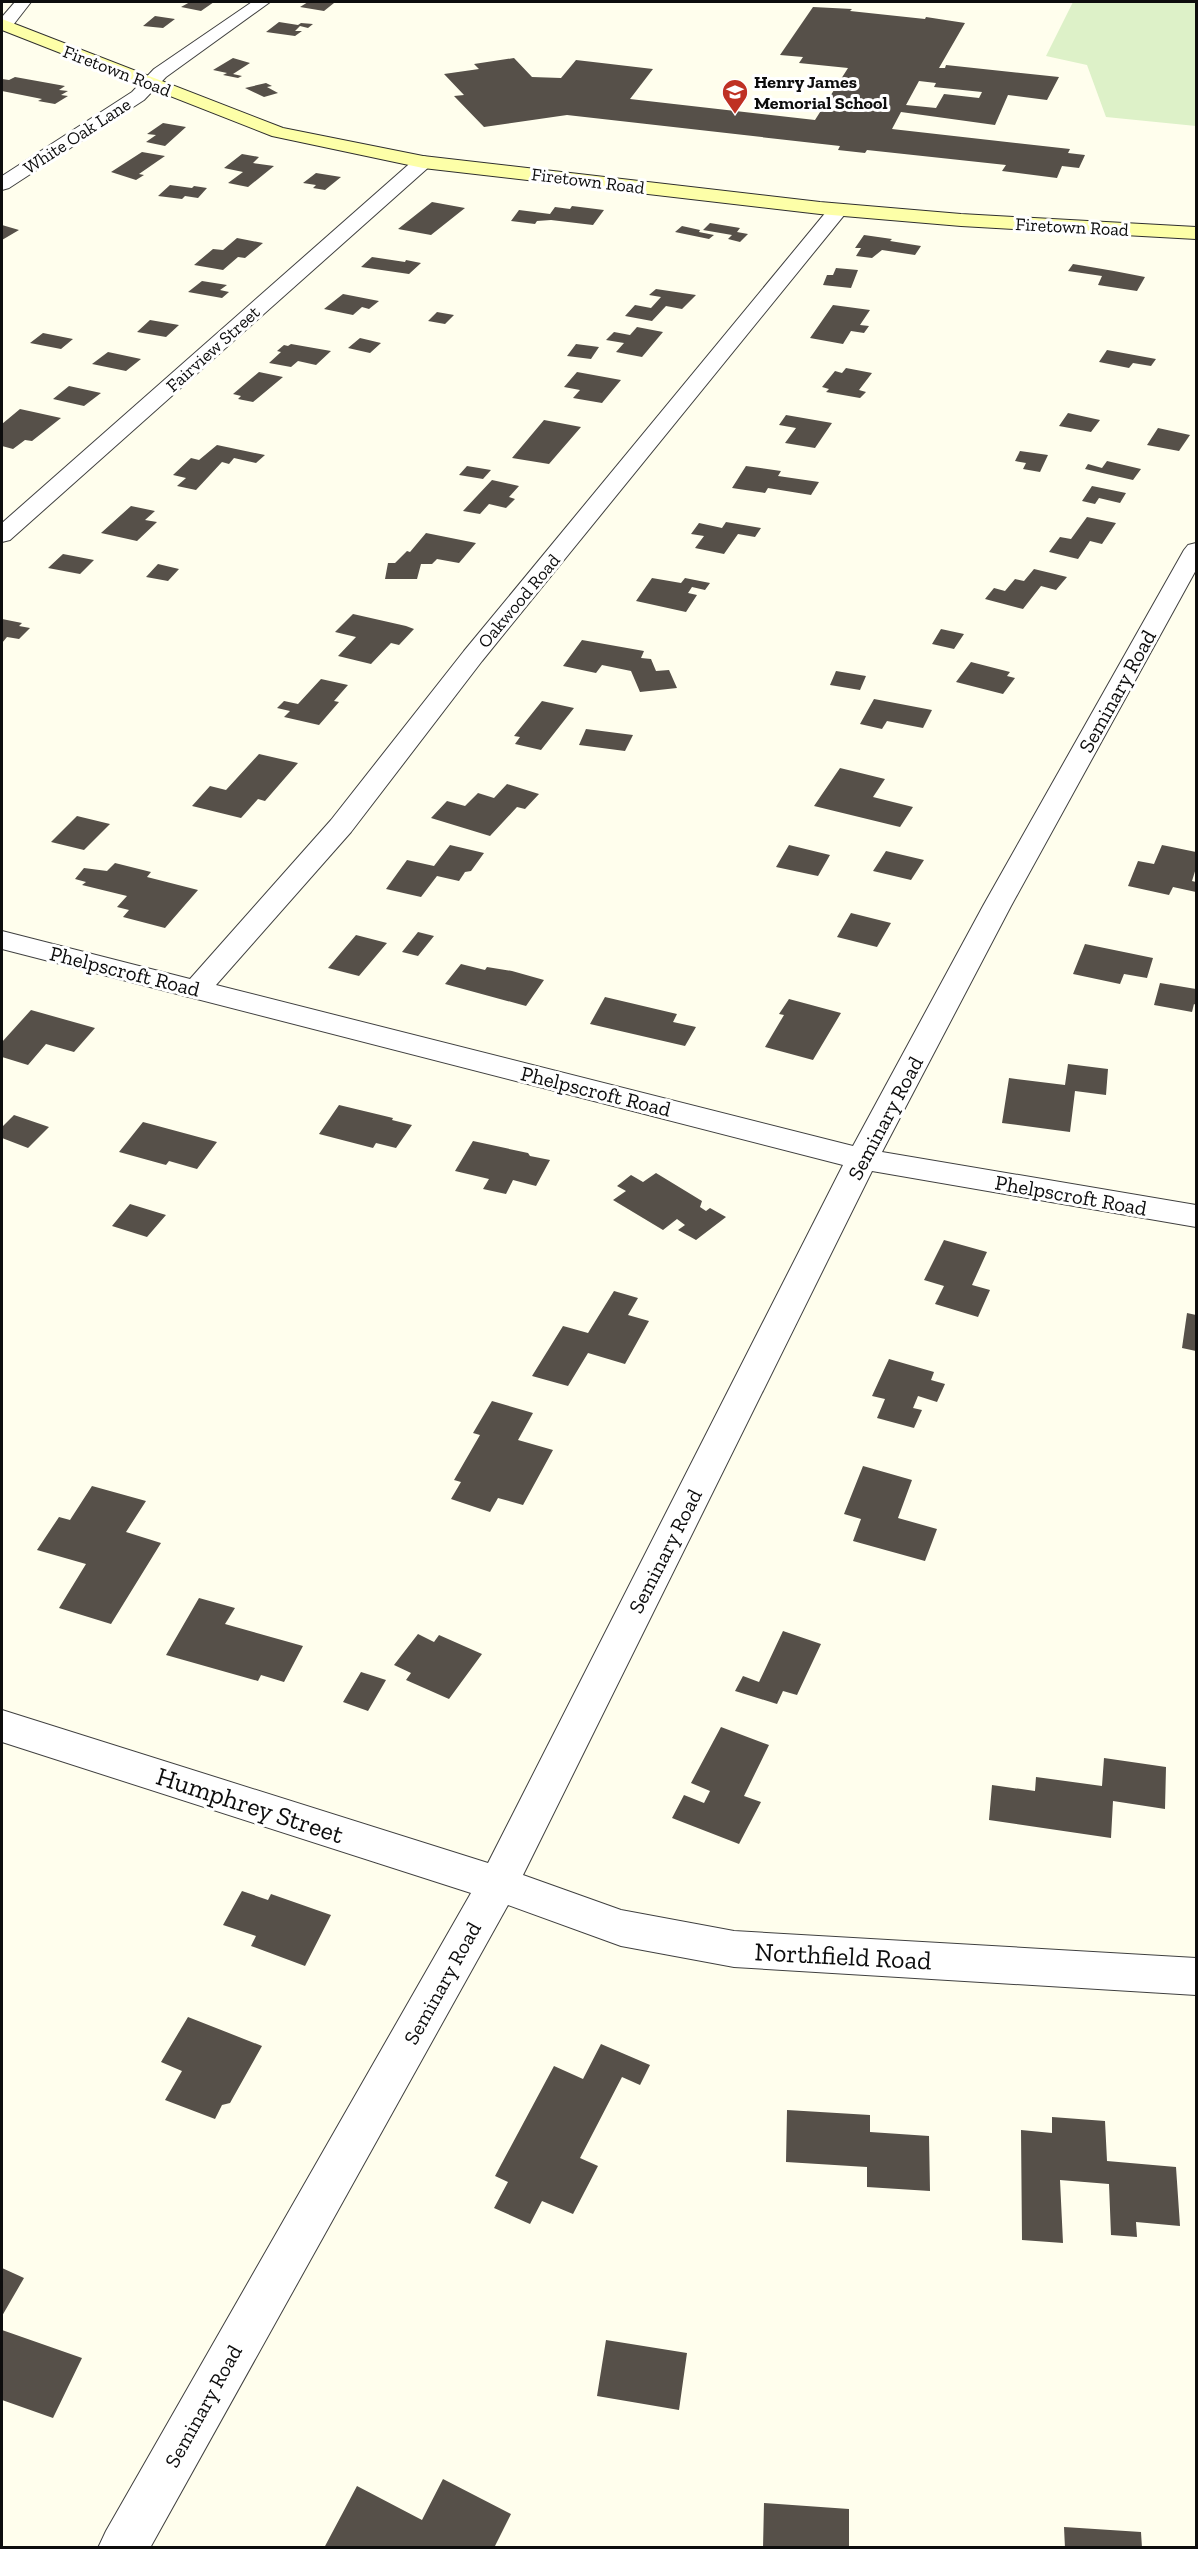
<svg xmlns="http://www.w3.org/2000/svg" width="1198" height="2549" viewBox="0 0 1198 2549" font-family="'Zilla Slab',serif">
  <rect width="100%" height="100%" fill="#fffeed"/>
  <path fill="#ddf1c8" d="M1073,2H1196V126L1106,117L1087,65L1046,56Z"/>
  <path fill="#565049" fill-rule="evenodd" d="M190,2H214L201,11L181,7Z
    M308,2H323L334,3L324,11L300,7Z
    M813,7L852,9L850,11L925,19L926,17L965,23L939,68H945L946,65L1059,77L1047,100L1008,95L995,125L901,112L892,129L1070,149L1068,153L1085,155L1079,168L1062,166L1057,178L1002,171L1006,165L867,150L865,153L838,150L840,146L567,115L484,127L454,96L464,95L444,74L479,69L474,64L514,58L532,77L561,78L576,60L653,69L630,99L815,120L848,68L799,63L803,57L780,55ZM919,81L936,83L934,87L982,92L979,98L944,94L936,108L906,105Z
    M155,16L175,19L163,28L143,26Z
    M279,22L298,25L301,23L313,24L308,28L300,26L295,31H302L295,36L266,32Z
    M233,58L250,63L233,74L242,76L238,78L223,75L227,73L213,70Z
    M15,77L65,86L59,90L68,91L61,95L68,96L55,104L38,101L42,99L2,91V79L9,80Z
    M266,83L272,86L267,87L278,93L264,97L245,88Z
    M163,123L186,127L165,146L146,142L156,135L147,134Z
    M142,152L165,156L139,174L144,175L136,180L111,172Z
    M242,154L259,157L253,163L274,166L248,187L228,183L243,172L224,168Z
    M316,173L341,177L325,190L313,188L316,185L303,183Z
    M170,185L192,188L194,186L207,188L198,198L185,196L182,199L158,196Z
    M432,202L465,208L431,235L398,229Z
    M572,206L604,210L593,225L551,220L537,221L535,224L511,221L519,210L550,214L555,207L570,209Z
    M710,223L740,228L737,232L748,234L740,242L728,239L732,235L703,230Z
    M2,225L19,230L2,240Z
    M682,226L700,230L699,232L714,235L709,239L675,232Z
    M864,235L892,239L890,241L921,246L915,255L882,250L872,258L856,256L861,248H855Z
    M237,238L263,243L245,258L238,257L223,270L194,265L213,249L223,250Z
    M372,257L405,262L406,260L421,263L409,274L361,267Z
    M1073,264L1114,271L1145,277L1137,291L1098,285L1102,276L1068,271Z
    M836,268L858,270L851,288L823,285L827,275H833Z
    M202,281L227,285L220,290L229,292L222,298L188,292Z
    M656,289L696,295L682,309L666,306L652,321L625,316L635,305L651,308L661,297L649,295Z
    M343,294L379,301L369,309L362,307L353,315L324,309Z
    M833,305L870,310L860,325L869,326L864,333L851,331L843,344L810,338Z
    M437,312L454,315L445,324L428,321Z
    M150,320L179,325L166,337L137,332Z
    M637,327L663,332L642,357L616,352L624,343L606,340L614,332L630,335Z
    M43,333L73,339L61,349L30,343Z
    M360,338L381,343L370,353L348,348Z
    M291,344L331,351L316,365L298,361L291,367L269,363L281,352L277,351L284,345L288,346Z
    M576,344L599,347L591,359L567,356Z
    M1107,350L1156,359L1151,366L1133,363L1129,368L1099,362Z
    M108,352L141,359L126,371L92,364Z
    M846,368L872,373L859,390L866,392L860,398L826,392L829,389L822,387L835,371L842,373Z
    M259,372L283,377L253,402L238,399L241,396L233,394Z
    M577,372L621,380L602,403L573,398L580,390L564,387Z
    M69,386L101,393L84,406L53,399Z
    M20,409L61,418L32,441L25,440L13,449L2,446V424Z
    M1068,413L1100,420L1091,432L1059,426Z
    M786,415L832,423L815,448L785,443L796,428L779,425Z
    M544,420L581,427L549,464L512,458Z
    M1158,428L1190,435L1179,451L1147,445Z
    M217,445L265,455L256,463L234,458L229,464L222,462L196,490L177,486L186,478L173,475L191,458L199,460Z
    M1020,451L1048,455L1040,472L1023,469L1026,463L1015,461Z
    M1107,461L1141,469L1133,480L1085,469L1088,464L1102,468Z
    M467,466L491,470L483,479L459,475Z
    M746,466L781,471L778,476L819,482L811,495L768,488L765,493L732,488Z
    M492,480L519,486L509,497L515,499L506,508L489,504L480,514L463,511Z
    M1092,486L1126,493L1120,503L1099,498L1095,504L1082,501Z
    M131,506L155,511L145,520L157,522L137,541L101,533Z
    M1087,517L1116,523L1102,544L1090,541L1078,559L1049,552L1060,537L1071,539Z
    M726,522L761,528L755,537L738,534L724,554L695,548L704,536L691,534L699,523L722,528Z
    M426,533L476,543L459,563L437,559L432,564H421L417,579H385L388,563H395L407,551L410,552Z
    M63,554L94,560L80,574L48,568Z
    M158,564L179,569L168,581L146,577Z
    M1034,569L1067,577L1056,590L1041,586L1023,609L985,599L994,588L1005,591L1015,579L1024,581Z
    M652,578L681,583L685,578L710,583L705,590L692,587L688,593L697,595L686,612L636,601Z
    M353,614L406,626L414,629L399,645L391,643L371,664L338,656L356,637L335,632Z
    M2,619L22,623L19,626L30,628L19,639L7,637L2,643Z
    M941,629L964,634L954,649L932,644Z
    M582,640L644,651L641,658L651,659L656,671L669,670L677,688L640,692L631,671L602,665L596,673L563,666Z
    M971,662L1010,672L1007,676L1015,678L1003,694L956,682Z
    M836,671L866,676L860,690L830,685Z
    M321,679L348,685L334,701L339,702L319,725L284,717L290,711L277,708L284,701L298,704Z
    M874,699L932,710L923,728L887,721L882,729L860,724Z
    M542,701L574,708L541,750L515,744L520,737L514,736Z
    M586,729L633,735L625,751L579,745Z
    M259,754L298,763L265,801L258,799L241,818L192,806L210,786L226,790Z
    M840,768L885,779L873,797L913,807L900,827L814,806Z
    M507,784L539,794L525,809L517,807L490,836L431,818L447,801L465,806L478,793L494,798Z
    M77,816L110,824L84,850L51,842Z
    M450,845L484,853L471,871L465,872L459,881L437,876L421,897L386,889L407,860L434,866Z
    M789,845L830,855L818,876L776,867Z
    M1162,845L1196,852V868L1192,881L1196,882V892L1173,887L1169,895L1128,886L1138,861L1154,864Z
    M886,851L924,860L911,880L873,871Z
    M115,863L151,872L147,877L198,890L165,928L123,917L129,910L117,907L127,896L82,885L86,882L75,879L84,868L107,871Z
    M851,913L891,923L877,947L837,937Z
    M418,932L434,936L418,956L402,952Z
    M356,935L387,943L359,976L328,968Z
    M1085,944L1153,958L1147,978L1124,974L1120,984L1073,974Z
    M461,964L485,970L487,967L512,971L544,980L526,1006L445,984Z
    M1160,983L1196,989V1005L1194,1004L1192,1012L1154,1005Z
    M605,997L677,1014L673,1022L696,1027L685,1046L590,1024Z
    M789,999L841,1013L813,1060L765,1047L784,1015L779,1014Z
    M31,1010L95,1028L74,1052L46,1044L28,1065L2,1057V1042Z
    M1068,1064L1108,1069L1106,1095L1075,1091L1070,1132L1002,1123L1009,1078L1065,1085Z
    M339,1105L393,1118L392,1120L412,1125L396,1148L376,1143L373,1148L319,1134Z
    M14,1115L49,1127L28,1148L2,1138V1127Z
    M143,1122L217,1142L197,1169L169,1161L166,1165L119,1152Z
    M473,1141L528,1153L530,1156L550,1160L536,1186L513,1180L506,1194L483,1189L489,1179L455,1171Z
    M656,1173L702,1201L700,1207L706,1211L710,1208L726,1217L696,1240L678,1230L685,1225L677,1219L663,1230L613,1200L626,1191L617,1186L631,1175L643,1182Z
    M130,1204L166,1215L147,1237L112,1226Z
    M944,1240L987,1252L972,1285L990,1290L978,1317L935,1304L944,1286L924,1280Z
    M614,1291L638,1298L628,1315L649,1321L625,1364L588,1353L568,1386L532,1376L563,1326L588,1333Z
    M1187,1313L1196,1315V1351L1182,1348Z
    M889,1359L934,1372L931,1380L945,1384L937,1402L918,1396L913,1408L922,1410L914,1428L877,1418L885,1399L872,1396Z
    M492,1401L533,1413L518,1440L553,1450L523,1505L498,1498L490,1512L451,1499L461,1482L454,1480L480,1435L473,1433Z
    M863,1466L912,1480L898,1518L937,1529L925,1561L853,1541L861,1519L844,1514Z
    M92,1486L146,1501L126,1532L161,1543L111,1624L59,1608L86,1564L37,1550L59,1517L70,1520Z
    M199,1598L235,1608L225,1624L303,1646L284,1682L261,1675L258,1681L166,1655Z
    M783,1631L821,1644L797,1695L783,1691L777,1704L735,1691L743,1676L759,1682Z
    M418,1634L434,1642L439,1635L482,1654L449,1699L406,1680L411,1673L394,1665Z
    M361,1672L386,1680L368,1711L343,1702Z
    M721,1727L769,1745L744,1796L761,1802L739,1844L672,1818L684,1795L704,1803L710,1791L691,1783Z
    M1104,1758L1166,1767L1165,1809L1113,1801L1111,1838L989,1820L992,1785L1035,1791L1036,1777L1102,1786Z
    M242,1891L268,1900L271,1894L331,1915L305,1966L251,1946L256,1936L223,1925Z
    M188,2017L262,2046L230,2103L222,2105L215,2119L165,2100L182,2071L161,2062Z
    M601,2044L650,2065L640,2085L622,2077L580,2158L598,2166L573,2214L542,2201L530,2224L494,2208L508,2182L495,2176L554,2066L583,2079Z
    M787,2110L870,2115V2132L929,2136L930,2191L867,2187V2167L786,2162Z
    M1052,2117L1105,2121L1107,2161L1176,2167L1180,2226L1136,2222L1137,2237L1111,2235L1109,2184L1060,2180L1063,2243L1022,2240L1021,2130L1052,2133Z
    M2,2268L24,2278L2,2316Z
    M2,2330L82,2358L53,2418L2,2400Z
    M606,2340L687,2353L679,2410L597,2396Z
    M443,2479L511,2514L494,2548H324L357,2486L422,2520Z
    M764,2503L849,2509V2548H763Z
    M1064,2527L1141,2532L1142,2548H1065Z"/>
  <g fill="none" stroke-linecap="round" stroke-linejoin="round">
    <g stroke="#404040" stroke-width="2">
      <path id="street" d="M15,2H31L10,29H2V17Z
        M252,2H270L166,77L144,100L9,188L2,190V176L132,92L154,69Z
        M423,156L430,158L432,162L430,166L10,540L2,542V523L416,158Z
        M838,204L845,206L848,210L845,214L482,661L351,832L216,985L853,1146L983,906L1184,550L1188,545L1196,543V570L1011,906L882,1152L1196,1205V1227L872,1171L523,1875L621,1910L734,1931L1196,1958V1995L734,1967L621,1946L508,1905L150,2548H98L106,2531L471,1893L2,1742V1710L488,1863L843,1165L2,949V931L190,979L331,820L464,651L831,206Z"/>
    </g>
    <g stroke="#2f2f2f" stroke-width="2">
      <path id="secondary" d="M2,19L283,128L423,156L820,202L961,214L1196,227V239L961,226L820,214L423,168L272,136L2,30Z"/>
    </g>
    <use href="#street" fill="#fff" fill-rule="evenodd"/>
    <use href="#secondary" fill="#fdffa8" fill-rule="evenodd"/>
  </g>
  <defs>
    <g id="school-pin" transform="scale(1.35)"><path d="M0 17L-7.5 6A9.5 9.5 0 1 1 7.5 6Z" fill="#bf3123" stroke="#fff"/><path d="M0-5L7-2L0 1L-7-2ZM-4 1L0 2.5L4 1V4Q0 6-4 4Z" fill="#fff"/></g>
  </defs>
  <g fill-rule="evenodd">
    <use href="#school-pin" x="735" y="92"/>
  </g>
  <g text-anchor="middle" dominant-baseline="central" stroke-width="6" stroke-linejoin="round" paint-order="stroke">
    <g font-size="18" fill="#0d0d0d" stroke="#fff">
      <text transform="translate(117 71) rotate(21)">Firetown Road</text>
      <text transform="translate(77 136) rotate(-33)">White Oak Lane</text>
      <text transform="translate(588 181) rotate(7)">Firetown Road</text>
      <text transform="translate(1072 227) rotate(3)">Firetown Road</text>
      <text transform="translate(213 349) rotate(-42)">Fairview Street</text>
      <text transform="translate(519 601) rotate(-50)">Oakwood Road</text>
    </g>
    <g font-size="18" font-weight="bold" fill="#0d0d0d" stroke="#fff" text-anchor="start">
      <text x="754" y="82">Henry James<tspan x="754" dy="21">Memorial School</tspan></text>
    </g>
    <g font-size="21" fill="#0d0d0d" stroke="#fff">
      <text transform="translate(1117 691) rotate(-61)">Seminary Road</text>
      <text transform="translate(125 971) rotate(14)">Phelpscroft Road</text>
      <text transform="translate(596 1091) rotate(14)">Phelpscroft Road</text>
      <text transform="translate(885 1118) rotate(-62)">Seminary Road</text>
      <text transform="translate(1071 1195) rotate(10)">Phelpscroft Road</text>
      <text transform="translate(665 1551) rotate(-63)">Seminary Road</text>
      <text transform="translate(442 1983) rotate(-61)">Seminary Road</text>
      <text transform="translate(203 2406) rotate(-61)">Seminary Road</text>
    </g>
    <g font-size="26" fill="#0d0d0d" stroke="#fff">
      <text transform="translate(250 1805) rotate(18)">Humphrey Street</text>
      <text transform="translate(843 1956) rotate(3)">Northfield Road</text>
    </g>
  </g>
  <rect width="1198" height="2549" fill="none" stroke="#0d0d0d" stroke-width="6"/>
</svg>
